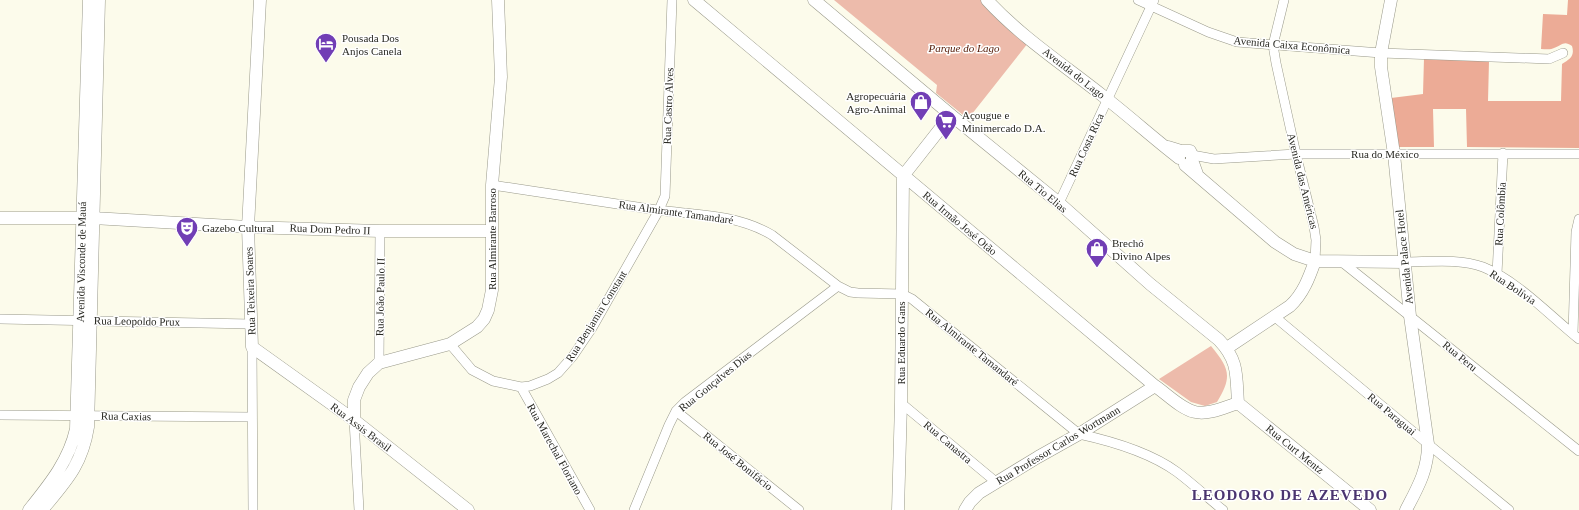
<svg xmlns="http://www.w3.org/2000/svg" width="1579" height="510" viewBox="0 0 1579 510" font-family="Georgia,serif">
  <rect width="100%" height="100%" fill="#fcfbeb"/>
  <path fill="#edbbab" d="M834,0H981L1028,43L968,119L936,93L937,85Z
    M1211,346C1229,368 1233,376 1217,402L1205,406L1191,402L1159,379Z"/>
  <path fill="#ecab96" d="M1568,0H1579V148L1467,147L1466,109H1433L1434,147H1398L1391,98L1423,94L1424,58L1489,61L1488,101H1561L1562,64C1570,59 1575,56 1572,46C1564,40 1562,45 1554,48C1551,50 1545,49 1541,49L1543,14L1567,15Z"/>
  <g fill="none" stroke-linecap="round" stroke-linejoin="round">
    <g stroke="#99998a" stroke-width="10">
      <path id="street" d="M1138,0L1208,32L1237,42L1381,53L1549,59L1563,53
        M1284,0L1273,45L1276,63L1296,154L1314,227L1316,240L1315,261
        M1192,155L1214,159L1296,154H1579
        M492,185C547,193 602,202 657,210C697,215 736,214 772,235L838,286L850,292L858,293L902,294L912,299L1079,434C1111,441 1151,453 1177,472C1193,484 1208,498 1223,510
        M1059,203L1154,0
        M1342,262L1579,451
        M1404,262C1429,262 1459,258 1483,267C1518,281 1550,316 1579,339
        M1497,274L1503,153
        M1275,317L1428,444L1509,510
        M0,319L251,324
        M1573,334L1576,232L1579,219
        M450,344L472,370L493,381L521,387L530,386L548,379L558,373L573,356L592,328L659,210L665,196L672,0
        M252,347L253,510
        M379,363L380,231
        M521,387L590,510
        M901,403L996,482
        M676,411L799,510
        M0,415L252,417
        M354,420L359,510
        M634,510L669,425L676,411L685,402L838,286"/>
    </g>
    <g stroke="#99998a" stroke-width="13">
      <path id="secondary" d="M260,0L248,227L252,347L354,420L468,510
        M694,0L1155,386C1167,394 1181,409 1195,412C1209,415 1225,407 1238,403
        M814,0L951,115L1059,203L1150,284L1219,340C1239,361 1236,376 1238,403
        M987,0C1021,37 1064,65 1103,96C1129,116 1153,138 1179,158
        M1391,0L1381,53V67L1394,154L1410,316L1428,444C1428,470 1418,487 1406,510
        M1168,147L1181,151H1190L1192,155V160L1197,174
        M1185,165L1275,242L1294,254L1315,261L1404,262
        M903,176L951,115
        M0,218H93L248,227L380,231H492
        M1227,348L1290,306C1303,294 1309,278 1315,261
        M1238,403L1370,510
        M354,420V400L359,387L368,373L379,363L450,344L477,327L484,319L488,310L492,290V185L501,77L498,0
        M29,510C49,485 69,461 76,429L89,0
        M42,510C66,481 82,465 88,427L99,0
        M898,510L901,403L903,176
        M965,510L970,502L979,493L1038,457L1079,434L1155,386"/>
    </g>
    <use href="#street" stroke="#fff" stroke-width="9"/>
    <use href="#secondary" stroke="#fff" stroke-width="12"/>
  </g>
  <defs>
    <g id="hotel-pin" transform="scale(1.15)"><path d="M0 17L-7.5 6A9.5 9.5 0 1 1 7.5 6Z" fill="#713eb5" stroke="#fff"/><path d="M-6-4.5h1.5V1H6V5H4.5V3h-9V5H-6ZM-4 0a1.8 1.8 0 1 1 3.6 0ZM.5 0V-2.5h3Q6-2.5 6 0Z" fill="#fff"/></g>
    <g id="shop-pin" transform="scale(1.15)"><path d="M0 17L-7.5 6A9.5 9.5 0 1 1 7.5 6Z" fill="#713eb5" stroke="#fff"/><path d="M-5-2.5h2.3a2.7 3.5 0 0 1 5.4 0H5L5.5 6h-11ZM-1.5-2.5h3a1.5 2.3 0 0 0-3 0Z" fill="#fff"/></g>
    <g id="supermarket-pin" transform="scale(1.15)"><path d="M0 17L-7.5 6A9.5 9.5 0 1 1 7.5 6Z" fill="#713eb5" stroke="#fff"/><path d="M-6-5.5h2.5l.6 2H6L4.5 2H-2.5L-4.4-4H-6ZM-1.5 3.2a1.3 1.3 0 1 0 .1 0ZM3 3.2a1.3 1.3 0 1 0 .1 0Z" fill="#fff"/></g>
    <g id="theatre-pin" transform="scale(1.15)"><path d="M0 17L-7.5 6A9.5 9.5 0 1 1 7.5 6Z" fill="#713eb5" stroke="#fff"/><path d="M-5-5.5Q0-4 5-5.5V0Q5 5 0 6Q-5 5-5 0ZM-3.3-2.5H-1v1.5H-3.3ZM1-2.5H3.3v1.5H1ZM-2.8 1Q0 5.5 2.8 1Z" fill="#fff"/></g>
  </defs>
  <g fill-rule="evenodd">
    <use href="#hotel-pin" x="326" y="44"/>
    <use href="#shop-pin" x="921" y="102"/>
    <use href="#supermarket-pin" x="946" y="121"/>
    <use href="#theatre-pin" x="187" y="228"/>
    <use href="#shop-pin" x="1097" y="249"/>
  </g>
  <g text-anchor="middle" dominant-baseline="central" stroke-width="3" stroke-linejoin="round" paint-order="stroke">
    <g font-size="11" fill="#292923" stroke="#fff" text-anchor="start">
      <text x="342" y="38">Pousada Dos<tspan x="342" dy="13">Anjos Canela</tspan></text>
      <text x="906" y="96" text-anchor="end">Agropecuária<tspan x="906" dy="13">Agro-Animal</tspan></text>
      <text x="962" y="115">Açougue e<tspan x="962" dy="13">Minimercado D.A.</tspan></text>
      <text x="202" y="228">Gazebo Cultural</text>
      <text x="1112" y="243">Brechó<tspan x="1112" dy="13">Divino Alpes</tspan></text>
    </g>
    <g font-size="11" fill="#292923" stroke="#fff">
      <text transform="translate(1292 45) rotate(5)">Avenida Caixa Econômica</text>
      <text transform="translate(1074 73) rotate(38)">Avenida do Lago</text>
      <text transform="translate(668 106) rotate(-88)">Rua Castro Alves</text>
      <text transform="translate(1086 145) rotate(-65)">Rua Costa Rica</text>
      <text x="1385" y="154">Rua do México</text>
      <text transform="translate(1303 181) rotate(76)">Avenida das Américas</text>
      <text transform="translate(1043 191) rotate(40)">Rua Tio Elias</text>
      <text transform="translate(676 212) rotate(8)">Rua Almirante Tamandaré</text>
      <text transform="translate(1500 214) rotate(-87)">Rua Colômbia</text>
      <text transform="translate(960 223) rotate(40)">Rua Irmão José Otão</text>
      <text transform="translate(330 229) rotate(2)">Rua Dom Pedro II</text>
      <text transform="translate(492 239) rotate(-90)">Rua Almirante Barroso</text>
      <text transform="translate(1404 257) rotate(-96)">Avenida Palace Hotel</text>
      <text transform="translate(81 262) rotate(-89)">Avenida Visconde de Mauá</text>
      <text transform="translate(1513 287) rotate(34)">Rua Bolívia</text>
      <text transform="translate(250 291) rotate(-92)">Rua Teixeira Soares</text>
      <text transform="translate(380 297) rotate(-89)">Rua João Paulo II</text>
      <text transform="translate(596 316) rotate(-58)">Rua Benjamin Constant</text>
      <text transform="translate(137 321) rotate(1)">Rua Leopoldo Prux</text>
      <text transform="translate(901 343) rotate(-90)">Rua Eduardo Gans</text>
      <text transform="translate(972 347) rotate(39)">Rua Almirante Tamandaré</text>
      <text transform="translate(1460 356) rotate(39)">Rua Peru</text>
      <text transform="translate(715 381) rotate(-39)">Rua Gonçalves Dias</text>
      <text transform="translate(1392 414) rotate(40)">Rua Paraguai</text>
      <text transform="translate(126 416) rotate(1)">Rua Caxias</text>
      <text transform="translate(361 427) rotate(37)">Rua Assis Brasil</text>
      <text transform="translate(948 442) rotate(40)">Rua Canastra</text>
      <text transform="translate(1058 445) rotate(-31)">Rua Professor Carlos Wortmann</text>
      <text transform="translate(555 449) rotate(61)">Rua Marechal Floriano</text>
      <text transform="translate(1295 449) rotate(39)">Rua Curt Mentz</text>
      <text transform="translate(738 461) rotate(39)">Rua José Bonifácio</text>
    </g>
    <g font-size="11" font-style="italic" fill="#541b07" stroke="#fff">
      <text x="964" y="48">Parque do Lago</text>
    </g>
    <g font-size="15" font-weight="bold" letter-spacing="1" fill="#4b3570" stroke="#fff">
      <text x="1290" y="495">LEODORO DE AZEVEDO</text>
    </g>
  </g>
</svg>
